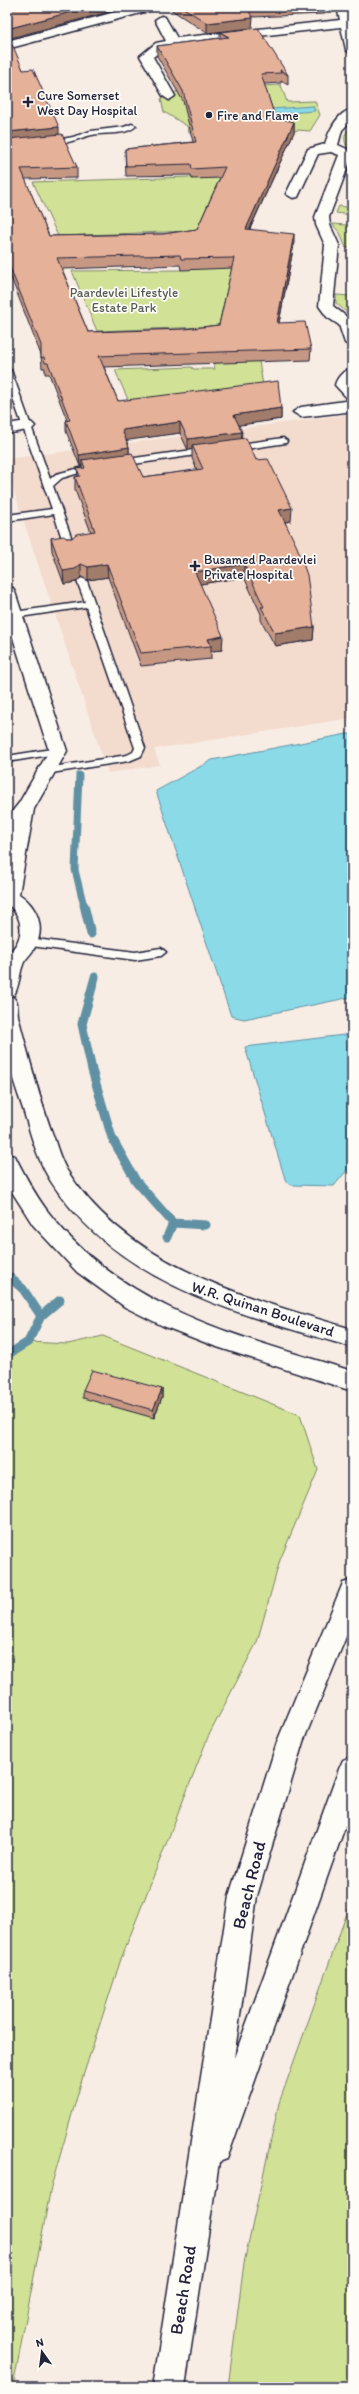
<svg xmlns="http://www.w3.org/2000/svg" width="359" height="2394" viewBox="0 0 359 2394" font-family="Itim,sans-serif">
  <rect width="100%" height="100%" fill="#f8ede4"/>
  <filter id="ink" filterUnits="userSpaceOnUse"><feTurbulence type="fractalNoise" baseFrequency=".025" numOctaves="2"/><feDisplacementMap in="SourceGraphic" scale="8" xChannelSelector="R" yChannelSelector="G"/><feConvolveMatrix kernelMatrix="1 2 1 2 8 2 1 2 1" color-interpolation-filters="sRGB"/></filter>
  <g filter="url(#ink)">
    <path fill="#f3dbce" d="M352,414V718L154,749L160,765L108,773L15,495L7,469V459Z"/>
    <path fill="#d1e296" stroke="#7a8268" d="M281,85L287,102L315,101L320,115L310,131L297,130L294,132L225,221L256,343L263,385L129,402L115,370L192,367L193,369H215L204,327L97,331L72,271L181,270L191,231L58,236L33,182L192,177V179L196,135L189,132L187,126L164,112L161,99L180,90Z
      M352,126V156C345,144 340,136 352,126Z
      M339,206L352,208V248H346L340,233L332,224L347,225L351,215L336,213Z
      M352,286V317L336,303V295L350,296Z
      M103,1336L300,1415L318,1470L280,1560L257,1642L208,1737L121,1959L83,2076L51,2187L13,2387H7V1355L28,1342L68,1344Z
      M352,1899V2387H228L244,2263L279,2103Z"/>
    <path fill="#8bdae8" stroke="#6190a3" d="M313,106L315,111L274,114L272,109Z
      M347,734H352V997L244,1019L231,1016L156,791L212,760Z
      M352,1034V1164L334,1186L292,1185L286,1182L245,1047Z"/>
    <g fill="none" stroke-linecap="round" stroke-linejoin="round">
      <path stroke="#6190a3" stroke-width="7" d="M79,775L75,870L84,906"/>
      <path stroke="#6190a3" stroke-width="9" d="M84,905L91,934
        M95,977L82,1024L92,1070L112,1138L136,1181L173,1223L167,1237
        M173,1223L206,1225
        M7,1275L23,1289L41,1316L28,1342L7,1355
        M41,1316L60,1300"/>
      <g stroke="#22223b" stroke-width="3">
        <path id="service" d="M132,124L136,126C125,136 106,132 92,135C82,137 55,149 46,142L73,137L91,131L124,127Z
          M7,368L11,370L50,479L56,474L92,465L96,468L62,478L53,486L75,548L73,550H67L65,548L54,514L7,521V515L52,509L7,382Z
          M283,438L287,441L286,443L233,451L229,448L233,445Z
          M207,448L211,451L210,453L120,466L116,463L120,460Z
          M82,578L87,581L145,748L141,756L129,761L45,774L41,773V769L127,755L133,752L135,748L86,607L7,619V613L85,602L77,581Z
          M58,748L63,751L62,753L7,762V756Z
          M28,938L135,952L161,948L166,952L161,956L135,960L24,945L23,942L24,939Z"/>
      </g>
      <g stroke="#22223b" stroke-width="3">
        <path id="minor" d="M134,7H154L152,10L7,49V41Z
          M337,7H349L352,21V54L346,50L341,27L185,44L164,49L153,57L175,96L169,100L163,96L140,56L156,43L166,41L155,20L161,16L165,17L177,38L340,20Z
          M352,109V120L342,130L338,145L347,149L352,156L329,217L330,225L339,245L333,306L352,321V347L345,343L339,325L327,317L319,306L325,245L316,225L315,217L339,155L331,152L318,154L298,197L293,198L286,194L308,149L325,144C329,131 337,113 352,109Z
          M352,368V400L347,398L335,385C337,377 344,370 352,368Z
          M352,400V410L346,412L301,417L293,412L301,407Z
          M27,421L32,423L35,426L32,429L7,434V424Z
          M7,587L13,588L15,592L67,751L34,809L19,894C37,906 46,927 35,947C32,953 27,957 24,962C19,973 20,985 14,995L10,996L14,998L17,1003L18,1016C29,1057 39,1098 54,1138C57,1148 61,1160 66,1169C128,1267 247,1298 352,1329V1347C241,1315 116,1284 50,1180C37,1159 30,1132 23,1109C17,1091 9,1070 7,1051C3,1019 7,986 7,954C25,941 25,917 7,904V854L10,835L7,836V818L19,803L49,751L7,619Z
          M7,1154L15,1156C25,1176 35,1195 49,1213C125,1311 240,1336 352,1371V1391L214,1346L163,1326L125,1307L77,1272L33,1225L7,1184Z"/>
      </g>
      <g stroke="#22223b" stroke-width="3">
        <path id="secondary" d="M352,1580V1622L303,1742L257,1896L234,2058L339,1769L343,1760L352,1756V1807L231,2148L227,2159L219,2162L185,2387H153L229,1896L277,1742L343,1583Z"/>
      </g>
      <use href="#service" fill="#fdfcf7" fill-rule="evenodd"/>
      <use href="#minor" fill="#fdfcf7" fill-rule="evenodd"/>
      <use href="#secondary" fill="#fdfcf7" fill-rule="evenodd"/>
    </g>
    <path fill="#c69884" stroke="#22223b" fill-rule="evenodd" d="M167,7H326L325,14L252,17L207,33Z
      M220,32L288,75V85L281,81V83L264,84L275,117L294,122V132L250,229L294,244L279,323L311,349L310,360L104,367L118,401L281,408V419L238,425L241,438L256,460L291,521L285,522L314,627L313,640L275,646L261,620V614L244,577L200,584L222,650L211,651V659L141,666L108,577L88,580L81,577L76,582L64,584L52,551L51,538H72L91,532L75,490V477L78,476L77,469H82V465L80,466L66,431V421L67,420L49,374H45V368H42L41,355L10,275H7V41L59,134L77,167V178L25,179L49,236L163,234L197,229L220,178L192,179L191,175L126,176L125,149L193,142L183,101L157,56V46L220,38ZM180,265L181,270L232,268L219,325L185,329L88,332L62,269ZM180,433L188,450L192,449V458L197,470L143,477L129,453V447L126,440Z
      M162,1389V1397L154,1418L83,1398V1390Z"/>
    <path fill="#a17c6b" stroke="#22223b" d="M90,7H127L7,39V29Z
      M253,18L252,28L207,33V23Z
      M294,122V132L245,239L246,229Z
      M59,127V137L7,142V132Z
      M294,234V244L277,333V323Z
      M281,408V419L234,426V415Z
      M180,422V433L122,441V430Z
      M242,432L241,442L192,445V449L188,450V439Z
      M129,447V458L82,460V465L80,466L79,455Z
      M292,508L291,521L279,523V510Z
      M81,564V577L76,582L64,584L63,571Z
      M107,564L108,577L88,580V567Z
      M244,564V577L195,585V572Z
      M314,627L313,640L275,646V633Z
      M223,636L222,650L211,651V646L208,639Z
      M162,1389V1397L154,1418L153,1410Z"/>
    <path fill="#e6b199" stroke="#22223b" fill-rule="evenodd" d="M7,7H90L7,29Z
      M182,7H255H246L253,18L207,23Z
      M258,28L288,75L280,70L281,73L261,74L275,117L294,122L246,229L294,234L277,323L305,322L311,349L99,356L118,401L278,381L281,408L234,415L242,432L188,439L180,422L122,430L129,447L79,455L66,421L70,420L48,363H45L44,357L41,358V345L9,265H7V139L62,134L77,167L21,169L49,236L163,234L197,229L225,167L192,169L191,164L126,166L125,149L196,142L183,91L157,46L229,37L220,32ZM180,255L181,259L234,258L219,325L185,329L88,332L57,258Z
      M7,41L13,46L23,70L33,69L59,127L7,132Z
      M246,438L256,460L268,459L292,508L279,510L297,547L307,575L314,627L275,633L261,607H264L244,564L195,572L223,636L208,639L211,646L141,653L107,564L88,567L81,564L75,569L63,571L51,538L64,536L66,538H72L76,534L95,531L75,477L80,476L77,469L85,468L82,460L132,453L143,477L203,469L192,445Z
      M92,1370L162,1389L153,1410L83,1390Z"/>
  </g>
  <g fill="#22223b" stroke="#fdfcf7" stroke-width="1.5">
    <path d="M26 96h4v4h4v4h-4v4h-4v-4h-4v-4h4z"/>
    <circle cx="209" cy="115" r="4"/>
    <path d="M193 560h4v4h4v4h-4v4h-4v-4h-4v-4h4z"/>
  </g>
  <g text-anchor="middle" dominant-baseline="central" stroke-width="3.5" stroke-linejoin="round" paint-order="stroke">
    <g font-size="13" fill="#22223b" stroke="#fdfcf7" text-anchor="start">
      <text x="37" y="95">Cure Somerset<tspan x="37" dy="15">West Day Hospital</tspan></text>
      <text x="217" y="115">Fire and Flame</text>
      <text x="204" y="559">Busamed Paardevlei<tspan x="204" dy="15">Private Hospital</tspan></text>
    </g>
    <g font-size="13" fill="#575c56" stroke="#fdfcf7">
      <text x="124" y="292">Paardevlei Lifestyle<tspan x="124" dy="15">Estate Park</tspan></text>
    </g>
    <g font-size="15" fill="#22223b" stroke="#fdfcf7">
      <text transform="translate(263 1309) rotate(18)">W.R. Quinan Boulevard</text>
    </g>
    <g font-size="18" fill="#22223b" stroke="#fdfcf7">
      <text transform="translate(249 1885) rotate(-76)">Beach Road</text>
      <text transform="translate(183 2290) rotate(-81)">Beach Road</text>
    </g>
  </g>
  <rect width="359" height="2394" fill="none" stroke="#fdfcf7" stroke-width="24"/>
  <rect x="12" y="12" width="335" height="2370" fill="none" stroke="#22223b" stroke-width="1.5" filter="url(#ink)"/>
  <g transform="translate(42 2352) rotate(346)" stroke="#fdfcf7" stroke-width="3" paint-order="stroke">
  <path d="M0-3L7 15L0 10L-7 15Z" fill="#22223b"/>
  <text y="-6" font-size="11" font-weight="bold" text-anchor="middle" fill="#22223b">N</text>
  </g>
</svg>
